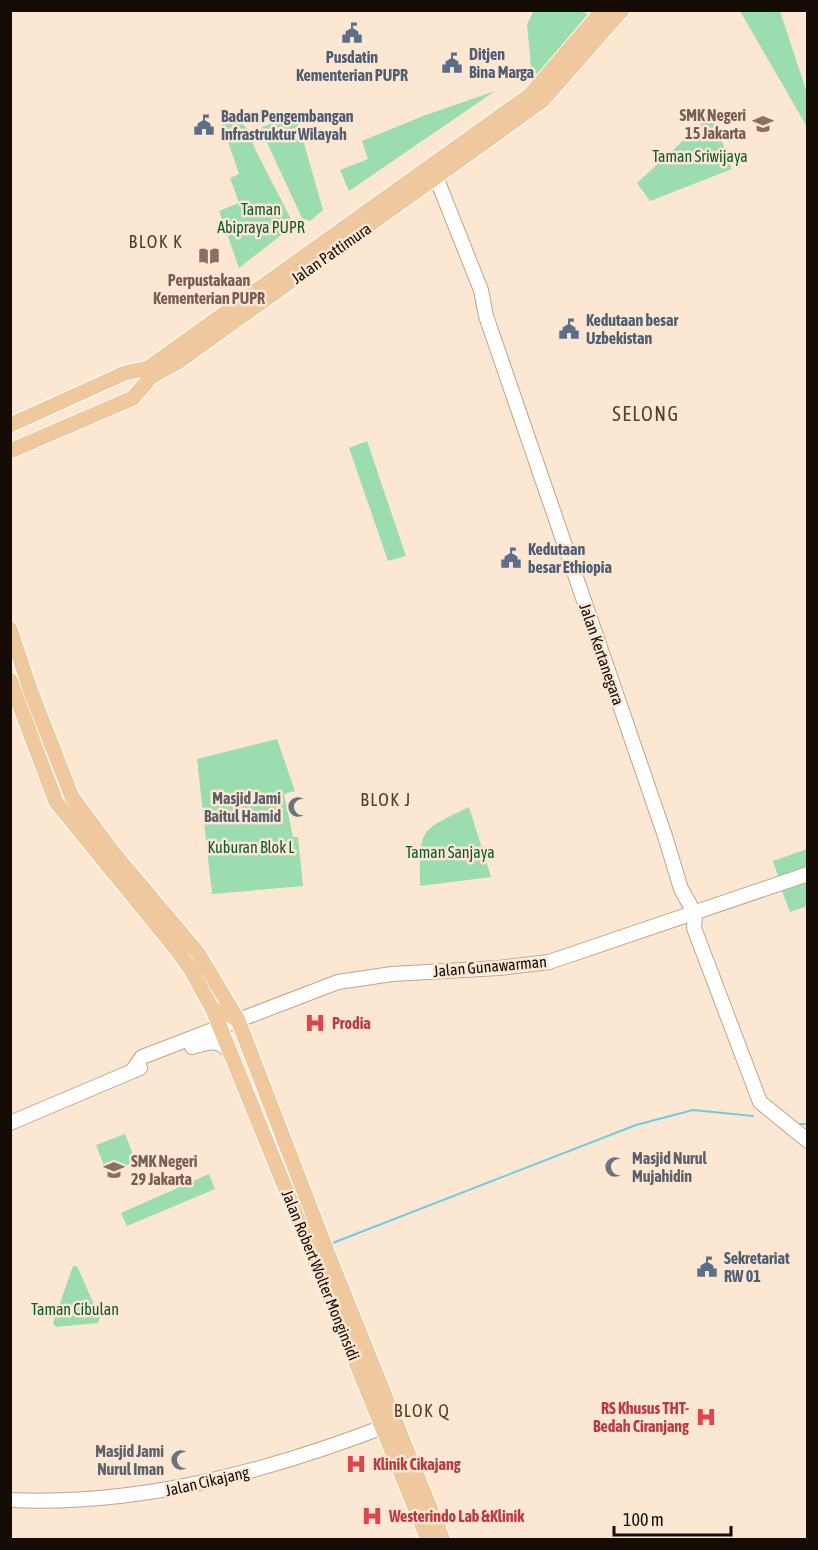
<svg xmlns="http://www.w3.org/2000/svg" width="818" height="1550" viewBox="0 0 818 1550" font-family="'Asap Condensed',sans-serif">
  <rect width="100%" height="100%" fill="#fbe7d2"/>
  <path fill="#9cddb0" d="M577,10L588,14L536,85L532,78L527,24L533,12Z
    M740,11H780L807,93V127Z
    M495,91L349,191L340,170L368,159L362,141L423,116Z
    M231,111L249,131L255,149L294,225L239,268L219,211L239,203L230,178L239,174L219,115Z
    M712,114L732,169L650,201L637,183Z
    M290,116L297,119L323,210L310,221L302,218L263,134L262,127Z
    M367,441L406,556L388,561L349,448Z
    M277,739L295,791L284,794L293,837H298L303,886L212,894L197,759Z
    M469,807L491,877L420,886C420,829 417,832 469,807Z
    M807,849V869L779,879L773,861Z
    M807,881V906L790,912L782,891Z
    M125,1134L136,1162L107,1173L96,1145Z
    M209,1174L215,1189L127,1226L121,1213Z
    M73,1266H77L100,1318L98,1323L56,1327L53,1323Z"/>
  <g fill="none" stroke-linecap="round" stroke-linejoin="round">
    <path stroke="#6ccce4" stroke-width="2" d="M797,1124H808
      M330,1244L636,1125L693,1110L753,1116"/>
    <g stroke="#bda58d" stroke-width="16">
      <path id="secondary" d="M436,177L481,290L486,316L665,836L681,889L695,914L694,928L760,1102L808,1141
        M192,1047C208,1042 218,1038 230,1052
        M132,1071L142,1057L338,982L392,974L499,968L549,962L808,874
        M10,1123L140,1068
        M10,1500C141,1506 270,1471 391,1424"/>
    </g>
    <g stroke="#fff" stroke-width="17">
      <path id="primary" d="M10,425L125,373L148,368L530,95L603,10
        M10,451L133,398L151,377L178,362L542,101L622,10
        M10,629L31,692L72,797L112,851L198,953L238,1020
        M10,680L56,802L176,949L191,970L213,1010L428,1540
        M213,1010L226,1013L238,1020L330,1259L443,1540"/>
    </g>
    <use href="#secondary" stroke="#fff" stroke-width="14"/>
    <use href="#primary" stroke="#efc99d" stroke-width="15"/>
  </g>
  <defs>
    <g id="civic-bare" transform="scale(1.62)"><path d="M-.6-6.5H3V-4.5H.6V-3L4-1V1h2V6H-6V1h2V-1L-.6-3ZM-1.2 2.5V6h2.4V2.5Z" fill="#5c6f8a" stroke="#fbe7d2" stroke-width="2.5" paint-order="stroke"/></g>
    <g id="school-bare" transform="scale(1.62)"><path d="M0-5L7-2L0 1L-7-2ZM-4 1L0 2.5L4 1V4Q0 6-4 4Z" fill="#8d6e63" stroke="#fbe7d2" stroke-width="2.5" paint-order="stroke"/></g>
    <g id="library-bare" transform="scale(1.62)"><path d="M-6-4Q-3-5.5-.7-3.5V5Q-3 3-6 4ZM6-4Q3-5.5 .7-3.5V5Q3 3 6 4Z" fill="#8d6e63" stroke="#fbe7d2" stroke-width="2.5" paint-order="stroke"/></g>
    <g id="mosque-bare" transform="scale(1.62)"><path d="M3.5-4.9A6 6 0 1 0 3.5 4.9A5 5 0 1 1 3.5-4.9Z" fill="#6b7280" stroke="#fbe7d2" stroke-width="2.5" paint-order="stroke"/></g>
    <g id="hospital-bare" transform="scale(1.62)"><path d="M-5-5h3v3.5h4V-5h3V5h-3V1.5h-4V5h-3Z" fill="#e0444e" stroke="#fbe7d2" stroke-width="2.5" paint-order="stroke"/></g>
  </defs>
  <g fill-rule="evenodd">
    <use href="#civic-bare" x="352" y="33"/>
    <use href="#civic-bare" x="452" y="63"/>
    <use href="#school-bare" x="763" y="124"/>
    <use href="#civic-bare" x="204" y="125"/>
    <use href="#library-bare" x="209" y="256"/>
    <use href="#civic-bare" x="569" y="329"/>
    <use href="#civic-bare" x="511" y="558"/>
    <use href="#mosque-bare" x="298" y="807"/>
    <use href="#hospital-bare" x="315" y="1023"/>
    <use href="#mosque-bare" x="615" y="1167"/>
    <use href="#school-bare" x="114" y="1170"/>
    <use href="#civic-bare" x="707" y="1267"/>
    <use href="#hospital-bare" x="706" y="1417"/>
    <use href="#mosque-bare" x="181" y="1460"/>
    <use href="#hospital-bare" x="356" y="1464"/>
    <use href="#hospital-bare" x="372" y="1516"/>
  </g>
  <g text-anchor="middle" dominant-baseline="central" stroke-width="5" stroke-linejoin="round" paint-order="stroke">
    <g font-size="16" font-weight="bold" fill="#4e5e75" stroke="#fbe7d2" text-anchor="start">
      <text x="469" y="54">Ditjen<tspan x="469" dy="18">Bina Marga</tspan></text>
      <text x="352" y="57" text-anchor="middle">Pusdatin<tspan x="352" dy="18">Kementerian PUPR</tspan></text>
      <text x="221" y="116">Badan Pengembangan<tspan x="221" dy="18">Infrastruktur Wilayah</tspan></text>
      <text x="586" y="320">Kedutaan besar<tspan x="586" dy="18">Uzbekistan</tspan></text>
      <text x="528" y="549">Kedutaan<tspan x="528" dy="18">besar Ethiopia</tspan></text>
      <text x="724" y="1258">Sekretariat<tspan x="724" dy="18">RW 01</tspan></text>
    </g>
    <g font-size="16" font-weight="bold" fill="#785e54" stroke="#fbe7d2" text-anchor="end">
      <text x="746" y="115">SMK Negeri<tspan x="746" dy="18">15 Jakarta</tspan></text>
      <text x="209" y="280" text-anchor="middle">Perpustakaan<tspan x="209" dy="18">Kementerian PUPR</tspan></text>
      <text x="131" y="1161" text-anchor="start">SMK Negeri<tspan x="131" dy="18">29 Jakarta</tspan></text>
    </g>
    <g font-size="16" fill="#0b5c31" stroke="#fbe7d2">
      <text x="700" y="156">Taman Sriwijaya</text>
      <text x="261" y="209">Taman<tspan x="261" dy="18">Abipraya PUPR</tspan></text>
      <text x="251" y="847">Kuburan Blok L</text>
      <text x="450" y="852">Taman Sanjaya</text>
      <text x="75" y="1309">Taman Cibulan</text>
    </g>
    <g font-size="16" fill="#150d05" stroke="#fbe7d2">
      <text transform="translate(331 253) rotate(-35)">Jalan Pattimura</text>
      <text transform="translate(602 654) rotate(71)">Jalan Kertanegara</text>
      <text transform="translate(490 966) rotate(-5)">Jalan Gunawarman</text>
      <text transform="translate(321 1275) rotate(68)">Jalan Robert Wolter Monginsidi</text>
      <text transform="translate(207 1481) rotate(-13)">Jalan Cikajang</text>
    </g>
    <g font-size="16" font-weight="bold" fill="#5b616d" stroke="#fbe7d2" text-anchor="end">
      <text x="281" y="798">Masjid Jami<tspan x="281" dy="18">Baitul Hamid</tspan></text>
      <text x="632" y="1158" text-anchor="start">Masjid Nurul<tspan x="632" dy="18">Mujahidin</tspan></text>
      <text x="164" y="1451">Masjid Jami<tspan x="164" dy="18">Nurul Iman</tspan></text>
    </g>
    <g font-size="16" font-weight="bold" fill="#be3a42" stroke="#fbe7d2" text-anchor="start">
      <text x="332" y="1023">Prodia</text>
      <text x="689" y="1408" text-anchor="end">RS Khusus THT-<tspan x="689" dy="18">Bedah Ciranjang</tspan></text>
      <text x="373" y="1464">Klinik Cikajang</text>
      <text x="389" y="1516">Westerindo Lab &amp;Klinik</text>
    </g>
    <g font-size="18" letter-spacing="1.5" fill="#543f2a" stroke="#fbe7d2">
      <text x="156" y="241">BLOK K</text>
      <text x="386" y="799">BLOK J</text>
      <text x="422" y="1410">BLOK Q</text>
    </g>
    <g font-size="20" letter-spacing="1.5" fill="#543f2a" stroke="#fbe7d2">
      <text x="646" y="413">SELONG</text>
    </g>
  </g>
  <rect width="818" height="1550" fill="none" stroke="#150d05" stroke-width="24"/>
  <path d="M614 1526v9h117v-9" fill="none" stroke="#150d05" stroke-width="3"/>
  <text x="623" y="1526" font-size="18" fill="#150d05" stroke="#fbe7d2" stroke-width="4.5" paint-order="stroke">100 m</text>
</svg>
